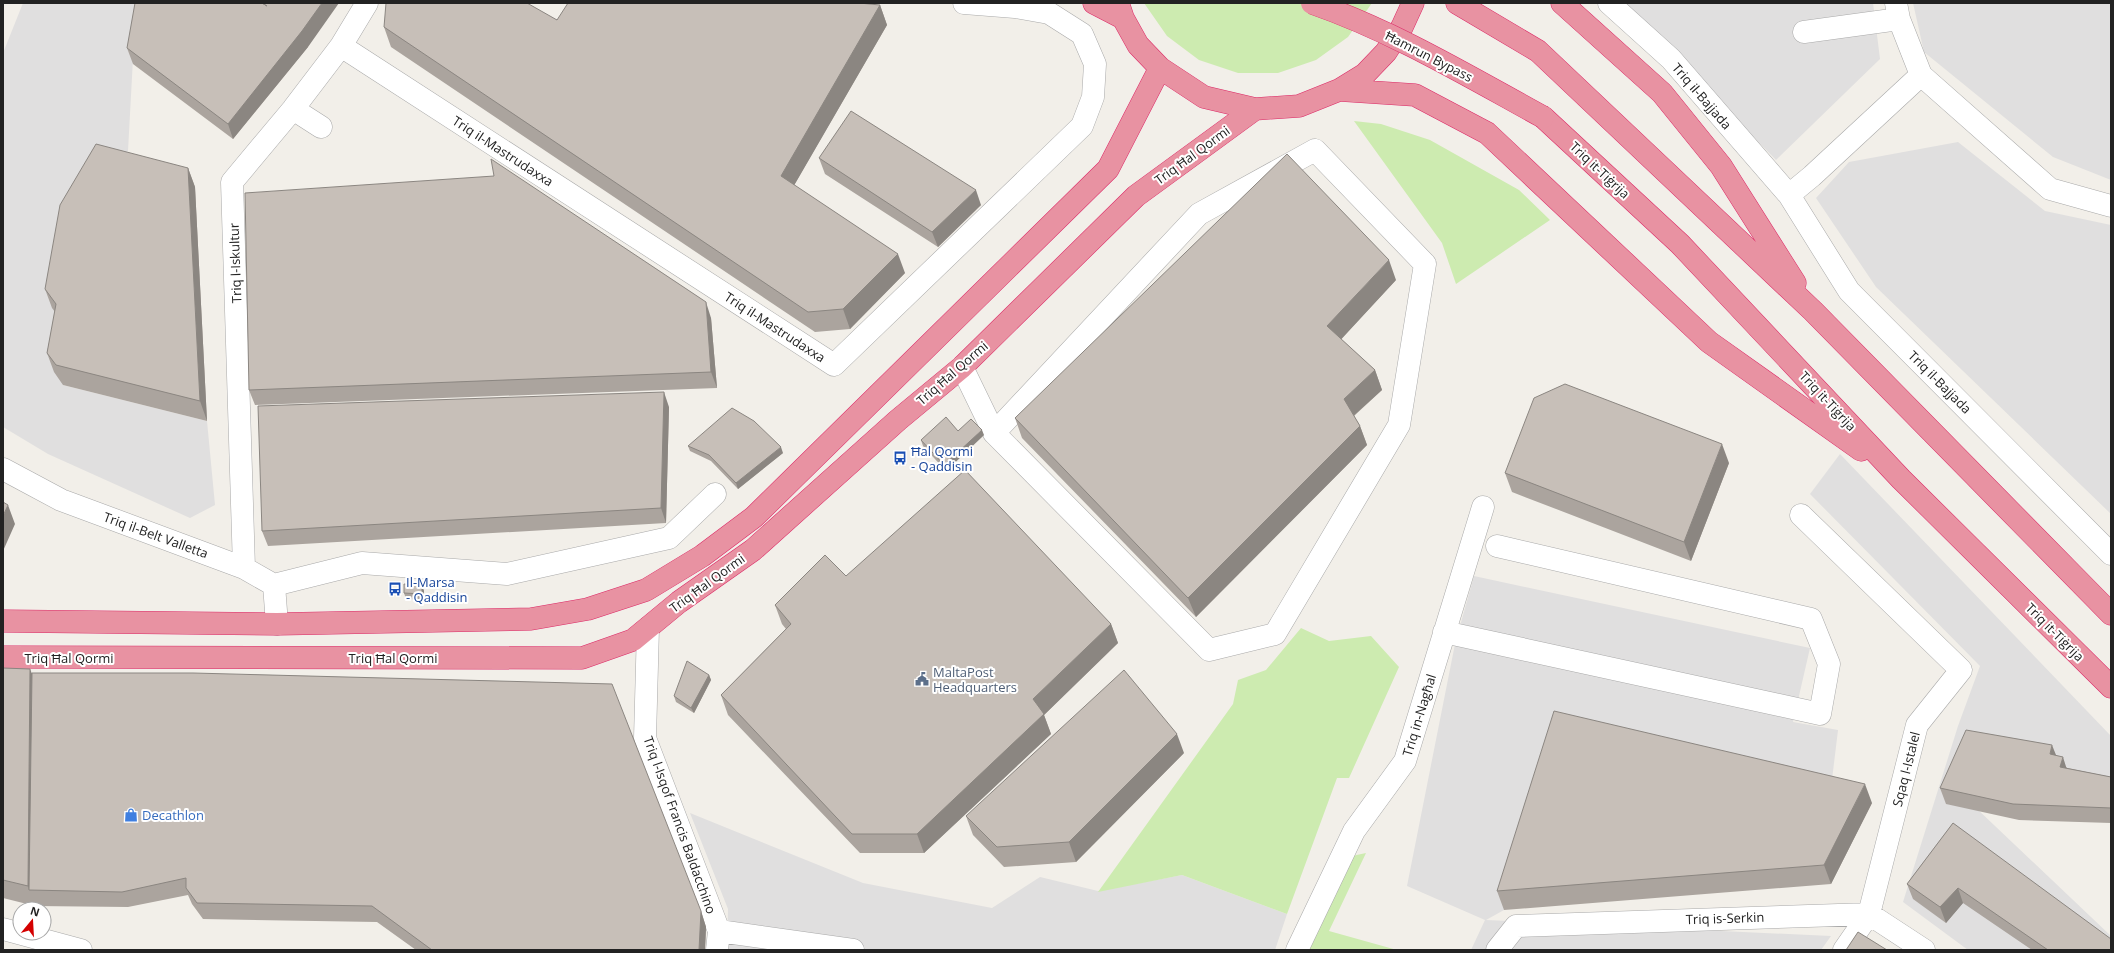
<svg xmlns="http://www.w3.org/2000/svg" width="2114" height="953" viewBox="0 0 2114 953" font-family="'Open Sans',sans-serif">
  <rect width="100%" height="100%" fill="#f2efe9"/>
  <path fill="#e0dfdf" d="M23,3H136L128,151L103,163L63,385L207,421L215,505L190,518L48,454L3,427V53Z
    M1623,3H1873L1880,59L1776,160Z
    M1913,3H2111V180L2053,157L1924,52Z
    M1958,142L2045,211L2111,225V514L1876,287L1816,198L1849,162Z
    M1840,454L2111,736V805L1975,807L2111,936V950H1968L1903,902L1958,726L1980,666L1810,494Z
    M1474,576L1810,648L1793,722L1838,730L1831,788L1561,730L1504,910L1486,920L1831,936L1821,950H1471L1485,920L1407,886L1455,644L1626,683L1630,664L1460,626Z
    M690,813L863,883L992,908L1040,877L1098,891L1182,875L1287,914L1275,950H727L728,909Z"/>
  <path fill="#cdebb0" d="M1144,3H1372L1348,37L1316,60L1278,73H1238L1199,60L1167,36Z
    M1354,121L1381,124L1430,140L1519,190L1550,220L1456,284L1442,243Z
    M1301,628L1329,641L1371,636L1399,667L1349,778H1337L1287,914L1182,875L1098,892L1233,704L1238,680L1266,670Z
    M1366,853L1329,931L1397,950H1304L1352,856Z"/>
  <g fill="none" stroke-linecap="round" stroke-linejoin="round">
    <g stroke="#a9a9a9" stroke-width="23">
      <path id="minor" d="M1609,3L1671,59L1789,195L1849,291L2111,554
        M1896,3L1899,19L1921,75
        M1804,32L1899,19
        M341,46L834,365L1082,126L1093,97L1095,64L1082,34L1049,13L1015,7L964,3
        M293,109L321,127
        M1789,195L1812,176L1921,75L2050,189L2111,206
        M962,367L994,433L1209,650L1275,634L1399,425L1425,264L1315,150L1199,214L994,433
        M3,469L61,500L244,568L274,585L277,624
        M1801,515L1961,670L1917,725L1869,914L1844,950
        M244,568L232,182L293,109L341,46L367,3
        M274,585L362,563L507,574L669,538L715,494
        M648,628L645,738L719,931L717,950
        M1444,632L1820,714L1829,664L1811,619L1497,546
        M3,929L81,950
        M719,931L853,950
        M1297,950L1354,831L1405,761L1483,507
        M1497,950L1516,926L1869,914L1924,950"/>
    </g>
    <g stroke="#dc2a67" stroke-width="23">
      <path id="highway" d="M1094,3L1123,18
        M1118,3L1123,18L1138,45L1160,68L1204,97L1255,109L1299,106L1339,90L1365,74L1386,52L1402,27L1413,3
        M1457,3L1538,51L1813,311L2111,614
        M1562,3L1662,93L1721,166L1795,283
        M1339,90L1415,95L1487,133L1709,342L1861,450
        M1543,117L1680,244L1901,479L2111,687
        M3,621L277,624L531,619L588,609L646,590L702,556L754,517L1108,169L1160,68
        M3,657L582,658L633,640L679,602L753,550L898,420L962,367L1136,196L1255,109"/>
    </g>
    <use href="#minor" stroke="#fff" stroke-width="22"/>
    <use href="#highway" stroke="#e892a2" stroke-width="22"/>
    <g stroke="#dc2a67" stroke-width="23" stroke-linecap="butt">
      <path id="highway-bridge" d="M1312,3C1393,31 1468,76 1543,117"/>
    </g>
    <use href="#highway-bridge" stroke="#e892a2" stroke-width="22"/>
  </g>
  <path fill="#aba49e" d="M880,5L887,25L794,185L905,273L850,329L815,332L391,47L384,27Z
    M308,47L233,139L133,64L127,48Z
    M819,158L981,205L938,247L825,174Z
    M188,168L195,187L207,421L63,385L54,372L47,353L55,312L52,308L45,289Z
    M494,176L711,318L717,388L255,405L249,390Z
    M1396,280L1341,339L1375,370L1382,390L1354,416L1360,426L1367,445L1196,617L1022,438L1015,418Z
    M669,407L666,523L268,546L262,531Z
    M958,431L984,435L946,471L923,446L921,440Z
    M688,446L783,453L738,489L711,461L690,451Z
    M1729,463L1691,561L1512,492L1505,473Z
    M846,576L1111,624L1118,643L1044,715L1051,734L924,853H860L728,715L721,695L786,629L782,624L775,605Z
    M422,586L424,591V600L406,599L404,593Z
    M3,668L32,673L701,911L706,927L705,950H416L377,922L203,919L192,904L188,895L128,907L35,906L3,898Z
    M709,675L711,680L694,713L676,702L674,696Z
    M1184,753L1076,862L1004,867L973,835L966,816Z
    M2056,756L2067,768L2111,777V823L2019,820L1946,804L1940,788Z
    M1872,803L1831,884L1504,910L1497,891Z
    M1953,823L2111,950H2032L1963,903L1946,923L1913,899L1907,884Z"/>
  <path fill="#8b8681" d="M322,3H339L308,47L233,139L228,124Z
    M880,5L887,25L788,196L781,176Z
    M188,168L195,187L207,421L200,401Z
    M976,190L981,205L938,247L932,232Z
    M898,254L905,273L850,329L843,309Z
    M1389,260L1396,280L1335,346L1327,326Z
    M706,302L711,318L717,388L711,372Z
    M1375,370L1382,390L1351,418L1344,399Z
    M664,392L669,407L666,523L661,508Z
    M1360,426L1367,445L1196,617L1188,598Z
    M982,430L984,435L946,471L944,465Z
    M1722,444L1729,463L1691,561L1684,542Z
    M781,447L783,453L738,489L736,483Z
    M8,505L15,524L3,551V516Z
    M422,586L424,591V600L422,594Z
    M1111,624L1118,643L1044,715L1051,734L924,853L917,834L1033,699Z
    M30,669L38,688L29,890L28,886Z
    M709,675L711,680L694,713L691,708Z
    M1177,734L1184,753L1076,862L1069,842Z
    M2052,745L2058,760L2050,754Z
    M2063,757L2068,773L2060,767Z
    M1865,784L1872,803L1831,884L1824,865Z
    M1958,888L1963,903L1946,923L1940,907Z
    M701,911L706,927L705,950H699Z"/>
  <path fill="#c7bfb8" stroke="#8b8681" d="M135,3H262L267,6L262,3H322L302,31L228,124L127,48Z
    M386,3H527L557,20L568,3H859L880,5L781,176L898,254L843,309L808,312L384,27Z
    M851,111L976,190L932,232L819,158Z
    M96,144L188,168L200,401L56,365L47,353L56,304L45,289L60,205Z
    M1287,154L1389,260L1327,326L1375,370L1344,399L1360,426L1188,598L1015,418Z
    M491,159L706,302L711,372L249,390L245,193L494,176Z
    M1565,384L1722,444L1684,542L1505,473L1534,398Z
    M664,392L661,508L262,531L258,406Z
    M732,408L754,421L781,447L736,483L709,455L688,446Z
    M946,417L958,431L971,419L982,430L944,465L921,440Z
    M965,470L1111,624L1033,699L1044,714L917,834H852L721,695L791,624L775,605L825,555L846,576Z
    M3,502L8,505L3,516Z
    M404,584L422,586V594L404,593Z
    M687,661L709,675L691,708L674,696Z
    M3,668L30,669L28,886L3,880Z
    M1124,670L1177,734L1069,842L997,847L966,816Z
    M32,673H193L612,684L701,911L699,950H432L372,906L197,903L186,888V878L122,892L29,890Z
    M1554,711L1865,784L1824,865L1497,891Z
    M1966,730L2052,745L2050,754L2063,757L2060,767L2111,777V808L2013,804L1940,788Z
    M1953,823L2111,939V950H2048L1958,888L1940,907L1907,884Z
    M1858,932L1887,950H1846Z"/>
  <defs>
    <g id="bus-bare" transform="scale(1.08)"><path d="M-5-6H5V4H4V6H2V4H-2V6H-4V4H-5ZM-3.5-4V0h7V-4ZM-3.5 1.2v1.5H-2V1.2ZM2 1.2v1.5H3.5V1.2Z" fill="#1a4fb4" stroke="#fff" stroke-width="2.5" paint-order="stroke"/></g>
    <g id="civic-bare" transform="scale(1.08)"><path d="M-.6-6.5H3V-4.5H.6V-3L4-1V1h2V6H-6V1h2V-1L-.6-3ZM-1.2 2.5V6h2.4V2.5Z" fill="#5c6f8a" stroke="#fff" stroke-width="2.5" paint-order="stroke"/></g>
    <g id="shop-bare" transform="scale(1.08)"><path d="M-5-2.5h2.3a2.7 3.5 0 0 1 5.4 0H5L5.5 6h-11ZM-1.5-2.5h3a1.5 2.3 0 0 0-3 0Z" fill="#3f7fe0" stroke="#fff" stroke-width="2.5" paint-order="stroke"/></g>
  </defs>
  <g fill-rule="evenodd">
    <use href="#bus-bare" x="900" y="458"/>
    <use href="#bus-bare" x="395" y="589"/>
    <use href="#civic-bare" x="922" y="679"/>
    <use href="#shop-bare" x="131" y="815"/>
  </g>
  <g text-anchor="middle" dominant-baseline="central" stroke-width="4" stroke-linejoin="round" paint-order="stroke">
    <g font-size="13" fill="#222" stroke="#fff">
      <text transform="translate(1429 56) rotate(27)">Ħamrun Bypass</text>
      <text transform="translate(1702 96) rotate(49)">Triq il-Bajjada</text>
      <text transform="translate(503 151) rotate(33)">Triq il-Mastrudaxxa</text>
      <text transform="translate(1192 155) rotate(-36)">Triq Ħal Qormi</text>
      <text transform="translate(1600 170) rotate(43)">Triq it-Tiġrija</text>
      <text transform="translate(235 263) rotate(-92)">Triq l-Iskultur</text>
      <text transform="translate(775 327) rotate(33)">Triq il-Mastrudaxxa</text>
      <text transform="translate(952 373) rotate(-41)">Triq Ħal Qormi</text>
      <text transform="translate(1940 382) rotate(45)">Triq il-Bajjada</text>
      <text transform="translate(1828 401) rotate(47)">Triq it-Tiġrija</text>
      <text transform="translate(156 535) rotate(20)">Triq il-Belt Valletta</text>
      <text transform="translate(707 583) rotate(-36)">Triq Ħal Qormi</text>
      <text transform="translate(2055 632) rotate(45)">Triq it-Tiġrija</text>
      <text x="69" y="658">Triq Ħal Qormi</text>
      <text x="393" y="658">Triq Ħal Qormi</text>
      <text transform="translate(1419 715) rotate(-73)">Triq in-Nagħal</text>
      <text transform="translate(1906 769) rotate(-76)">Sqaq l-Istalel</text>
      <text transform="translate(680 825) rotate(70)">Triq l-Isqof Francis Baldacchino</text>
      <text transform="translate(1725 918) rotate(-2)">Triq is-Serkin</text>
    </g>
    <g font-size="13" fill="#164399" stroke="#fff" text-anchor="start">
      <text x="911" y="451">Ħal Qormi<tspan x="911" dy="15">- Qaddisin</tspan></text>
      <text x="406" y="582">Il-Marsa<tspan x="406" dy="15">- Qaddisin</tspan></text>
    </g>
    <g font-size="13" fill="#4e5e75" stroke="#fff" text-anchor="start">
      <text x="933" y="672">MaltaPost<tspan x="933" dy="15">Headquarters</tspan></text>
    </g>
    <g font-size="13" fill="#366cbe" stroke="#fff" text-anchor="start">
      <text x="142" y="815">Decathlon</text>
    </g>
  </g>
  <rect width="2114" height="953" fill="none" stroke="#222222" stroke-width="8"/>
  <g transform="translate(32 921) rotate(18)"><circle r="19" fill="#ffffff" stroke="#a7a7a7"/>
  <path d="M0-3L7 15L0 10L-7 15Z" fill="#d40000"/>
  <text y="-6" font-size="11" font-weight="bold" text-anchor="middle" fill="#222222">N</text>
  </g>
</svg>
